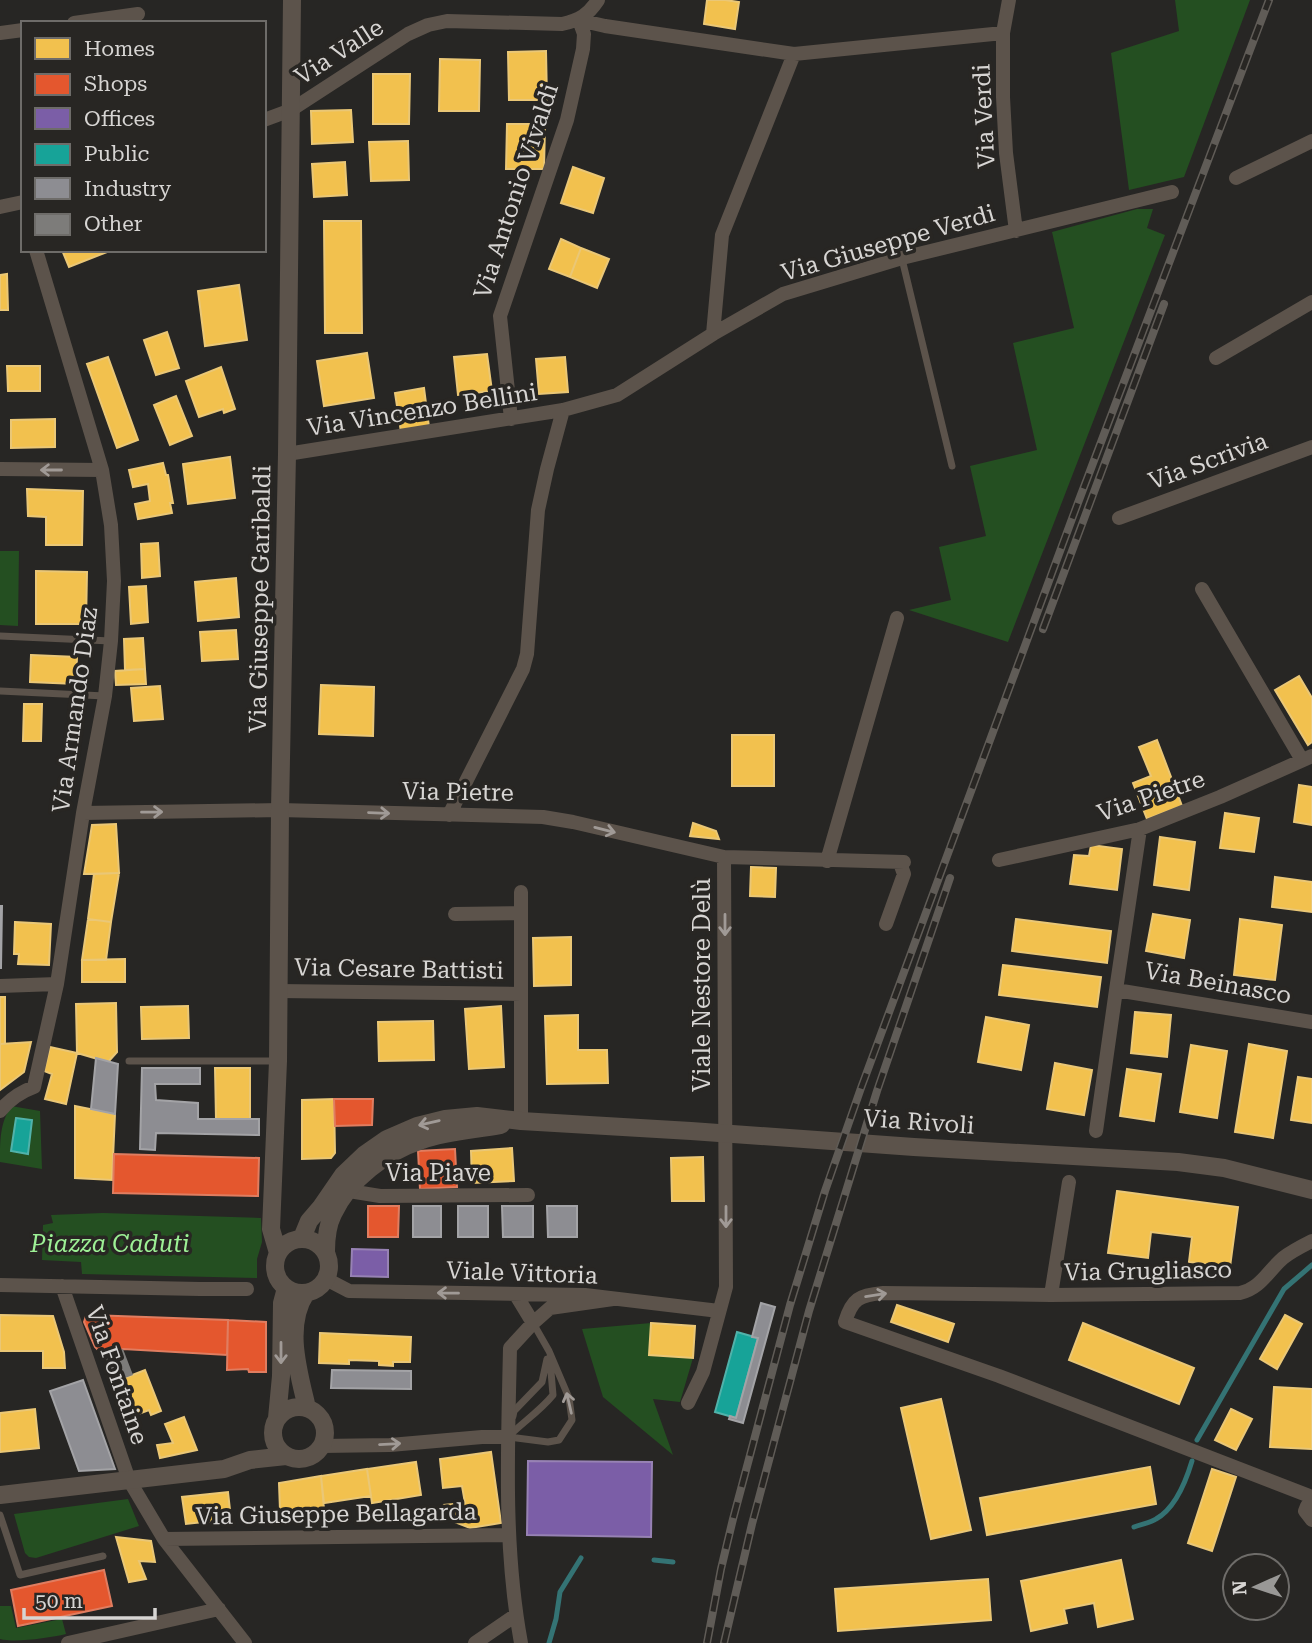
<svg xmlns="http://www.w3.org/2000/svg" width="1312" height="1643" viewBox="0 0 1312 1643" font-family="'Roboto Serif',serif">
  <rect width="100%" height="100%" fill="#272624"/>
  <path fill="#244f21" d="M1175,0H1250L1184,177L1129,190L1111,53L1179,31Z
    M1137,209H1153L1147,228L1165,235L1008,642L909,610L951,600L939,547L986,536L970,466L1037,450L1013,343L1074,328L1052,232Z
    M0,551H19L18,626L0,625Z
    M11,1106L40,1111L42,1169L0,1162C0,1139 0,1124 11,1106Z
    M103,1213L261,1218L262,1242L257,1259V1278L82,1274L81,1262L42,1260L43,1225L53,1223L51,1215Z
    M651,1323L649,1355L693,1358L680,1402L653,1399L673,1455L603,1397L582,1329Z
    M128,1499L139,1526L36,1558L29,1557L25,1553L14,1514Z
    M0,1606H11L16,1628L62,1619L66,1634C49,1638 15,1643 0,1639Z"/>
  <path fill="#f2c14e" stroke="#eac776" stroke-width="2" d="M707,0H725L739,2L735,29L704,24Z
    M546,51L547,100H509L508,52Z
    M440,59L480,60L479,111H439Z
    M373,74H410L409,124H373Z
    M351,110L353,142L312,144L311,111Z
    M507,124H545L544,169H506Z
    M408,141L409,180L371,181L369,142Z
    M345,162L347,195L314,197L312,164Z
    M573,167L604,178L593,213L561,203Z
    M324,221H361L362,333H325Z
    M561,239L581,248L570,277L549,269Z
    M581,248L609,259L597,288L570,277Z
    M62,250H107V252L69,267Z
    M7,274L8,310H0V275Z
    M239,285L247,340L205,346L198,291Z
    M167,332L179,368L156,375L144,340Z
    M367,353L374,398L324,406L317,361Z
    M487,354L492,391L458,395L454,357Z
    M108,357L138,440L117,448L87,364Z
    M565,357L568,392L539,394L536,359Z
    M7,366H40V391H8Z
    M221,367L235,409L224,413L223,409L199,417L186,381Z
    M424,388L429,427L401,432L395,393Z
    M176,396L192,436L170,445L154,405Z
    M55,419V447L11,448V420Z
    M230,457L235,498L188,504L183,464Z
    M163,463L166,475H168L173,503H170L172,513L138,519L135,504L150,501L148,484L133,487L129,470Z
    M27,489L83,491L82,545H46V517L28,516Z
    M158,543L160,576L142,578L141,544Z
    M36,571L87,572L86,624H36Z
    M236,578L239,617L198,621L195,582Z
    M146,586L148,622L131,624L129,587Z
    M236,630L238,659L202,661L200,632Z
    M143,638L145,669L125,670L124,639Z
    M31,655L77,657L76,684L30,682Z
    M145,669L146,684L116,685L115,671Z
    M1299,676L1312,698V742L1308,745L1275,690Z
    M321,685L374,687L373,736L319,734Z
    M160,686L163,719L134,721L131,688Z
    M24,704H42L41,741H23Z
    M732,735H774V786H732Z
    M1157,740L1182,806L1147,819L1133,783L1151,776L1139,747Z
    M1299,785L1312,787V825L1294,822Z
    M1225,813L1259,818L1254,852L1220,848Z
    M693,823L716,831L719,839L690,836Z
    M116,824L119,873L84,874L92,825Z
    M1160,837L1195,842L1189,890L1154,885Z
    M1091,845L1122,849L1117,890L1070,884L1074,855L1089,856Z
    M751,867L776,868L775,897L750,896Z
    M119,873L111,922L88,919L94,874Z
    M1275,877L1312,882V912L1272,907Z
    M1153,914L1190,920L1184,958L1146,951Z
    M88,919L111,922L106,960H82Z
    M1016,919L1111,931L1107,963L1012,951Z
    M1240,919L1282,925L1275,980L1234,975Z
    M15,922L51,924L49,965L18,964L19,954H14Z
    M571,937V985L534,986L533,938Z
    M125,959V982H82V960Z
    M1003,965L1101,977L1097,1007L999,995Z
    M0,997H5V1044H0Z
    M116,1003L117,1052L108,1062L77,1053L76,1004Z
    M188,1006L189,1038L142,1039L141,1007Z
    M501,1006L504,1067L469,1069L465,1009Z
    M1135,1012L1171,1015L1167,1057L1131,1053Z
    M578,1015V1050H607L608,1083L547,1084L545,1016Z
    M986,1017L1029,1025L1021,1070L978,1062Z
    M433,1021L434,1060L379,1061L378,1022Z
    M31,1042L24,1072L0,1090V1044Z
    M1249,1044L1287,1051L1273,1138L1235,1132Z
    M1191,1045L1227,1051L1217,1118L1180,1112Z
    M50,1047L77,1053L66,1104L45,1099L52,1074L44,1071Z
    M1055,1063L1092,1070L1084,1115L1047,1109Z
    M215,1068H250V1119H216Z
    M1127,1069L1161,1074L1154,1121L1120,1116Z
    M1298,1077L1312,1079V1123L1291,1120Z
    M334,1099L335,1153L331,1158L302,1159V1100Z
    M75,1106L115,1114L112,1180L75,1178Z
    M512,1148L514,1181L472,1183L471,1151Z
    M703,1157L704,1201H672L671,1158Z
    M1117,1191L1238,1207L1230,1267L1189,1262L1192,1237L1151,1232L1148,1258L1108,1253Z
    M897,1305L954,1324L948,1342L891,1322Z
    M0,1315L53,1316L64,1352L65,1368H43V1351H0Z
    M1285,1315L1302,1324L1277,1369L1260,1359Z
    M651,1323L695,1326L693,1358L649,1355Z
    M1083,1323L1194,1368L1179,1404L1069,1360Z
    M320,1333L411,1337L410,1362H393V1366L379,1365V1361L349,1360V1364L319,1363Z
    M145,1370L161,1411L151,1415L149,1410L128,1418L114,1382Z
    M1274,1387L1312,1389V1449L1270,1447Z
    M941,1399L971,1530L931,1539L901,1408Z
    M35,1409L39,1448L0,1452V1413Z
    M1231,1409L1252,1419L1236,1450L1215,1440Z
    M184,1417L197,1450L160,1458L157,1445L173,1443L165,1424Z
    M491,1452L501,1523L470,1528L447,1519L444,1505L465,1503L462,1486L443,1488L440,1459Z
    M416,1462L421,1495L372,1503L367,1469Z
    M1150,1467L1156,1504L987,1535L980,1498Z
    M367,1469L371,1496L324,1503L321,1476Z
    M1212,1469L1236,1477L1212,1551L1188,1543Z
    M321,1476L324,1509L280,1510L279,1483Z
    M228,1492L231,1519L186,1524L182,1497Z
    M116,1537L151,1541L155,1562L139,1561L146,1579L129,1582Z
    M1121,1560L1133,1619L1098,1627L1094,1603L1064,1609L1067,1623L1031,1631L1021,1581Z
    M988,1579L991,1620L838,1631L835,1589Z"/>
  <path fill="#e4572e" stroke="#e07d60" stroke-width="2" d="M334,1099H373L372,1125L335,1126Z
    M455,1149L457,1187L420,1189L418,1151Z
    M114,1154L259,1158L258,1196L113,1193Z
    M368,1206H399L398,1237H368Z
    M90,1315L228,1320L227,1355L123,1349L105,1357L95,1347L84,1322L86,1316Z
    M228,1320L266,1322V1372H249L248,1369L227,1370Z
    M104,1570L112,1606L18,1626L11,1590Z"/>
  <path fill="#7b5ea7" stroke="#9782b4" stroke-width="2" d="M352,1249L388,1250V1277L351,1276Z
    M528,1461L652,1462L651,1537L527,1535Z"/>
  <path fill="#17a398" stroke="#51b2aa" stroke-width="2" d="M16,1118L32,1120L28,1154L11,1151Z
    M737,1332L758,1338L736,1418L715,1412Z"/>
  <path fill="#8d8d92" stroke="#a3a3a6" stroke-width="2" d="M0,906H2L1,968H0Z
    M96,1058L118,1064L115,1114L91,1109Z
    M142,1068H200V1084H155L156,1100L198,1103V1119H259V1135L156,1133L155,1150L140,1149Z
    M413,1206H441V1237H413Z
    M458,1206H488V1237H458Z
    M502,1206H533V1237H503Z
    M547,1206H577V1237H548Z
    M761,1303L775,1307L743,1423L729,1419L730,1416L736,1418L758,1338L752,1337Z
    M332,1370L411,1371V1389L331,1388Z
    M83,1380L115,1469L79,1471L50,1391Z"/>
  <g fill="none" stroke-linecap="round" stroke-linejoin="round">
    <path stroke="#347374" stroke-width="5" d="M1197,1440L1284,1289L1312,1265
      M1134,1527C1141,1524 1150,1523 1156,1519C1176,1508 1186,1481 1192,1461
      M654,1560L673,1562
      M549,1643L556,1619L560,1592L581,1558"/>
  </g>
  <path fill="#7d7c7a" d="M123,1349L133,1375L114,1382L105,1357Z"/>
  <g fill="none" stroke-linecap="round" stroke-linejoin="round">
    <path stroke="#5c534b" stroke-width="7" d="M902,259L952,466
      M0,636L111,641
      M0,691L105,696
      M129,1061H278
      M513,1416L514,1411L542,1382L547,1359
      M508,1437C523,1422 540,1411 553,1395L550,1360
      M509,1437L548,1442L559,1440L572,1420L569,1398L549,1351L533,1323
      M0,1515L20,1575L103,1556"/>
    <path stroke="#5c534b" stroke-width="14" d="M1009,0L1003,33V97L1006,153L1016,231
      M579,20L605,26L794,54L1003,33
      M74,23L138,14
      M0,33L23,30
      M264,120L291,110L408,34L428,25L447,21L562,24C580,20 588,15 598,0
      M1236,178L1312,141
      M0,207L23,202
      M713,334L722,235L794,54
      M1216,358L1312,302
      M511,419L500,316L567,120L583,49L584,34L579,20
      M287,454L563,410L617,395L713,334L783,294L902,258L1172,192
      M0,469L102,470
      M1119,518L1312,447
      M1202,589L1302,760
      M83,813L280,810L543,817L573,822L724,857L904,862
      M449,815L523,669L527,654L538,510L547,469L563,410
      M1140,829L1116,990L1312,1022
      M999,860L1140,829L1220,797L1312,756
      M827,861L897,618
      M521,892V994
      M455,914L521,913
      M886,924L904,874L900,863
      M0,986L57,984
      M278,991L521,994V1121
      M0,1111C9,1100 20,1092 34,1087L57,984L83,813L105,696L111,641L114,581L111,525L102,470L36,250
      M1096,1131L1116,990
      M349,1191L380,1196L528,1195
      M1312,1241C1302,1246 1292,1251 1283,1258C1268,1271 1261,1288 1240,1293L1051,1295L883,1293C859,1295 852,1299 845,1322L999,1376L1312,1497
      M326,1279L349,1291L585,1295L719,1311
      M0,1285L200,1289H247
      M62,1286L129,1480L164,1539L245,1643
      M516,1295L533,1323
      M1051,1295L1069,1182
      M688,1403L703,1372L726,1287L724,857
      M322,1446L390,1445L482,1437H508
      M1312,1503L1307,1506L1305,1511L1312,1520
      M164,1539L508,1535
      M68,1643L219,1609
      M475,1643L516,1615
      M521,1643C503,1545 508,1447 510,1348L533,1323L550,1308L613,1299"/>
    <path stroke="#5c534b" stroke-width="18" d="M302,1238L309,1221L321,1207L343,1175L364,1155L387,1139L417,1126L445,1119L477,1116L521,1121L691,1131L914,1147L1178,1162L1224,1168L1312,1190
      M275 1266a27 27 0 1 1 54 0a27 27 0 1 1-54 0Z
      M326,1251C326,1239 327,1226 333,1214C349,1179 386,1152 422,1140C447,1131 475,1130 501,1125
      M278,1253L271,1229L278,1061L280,810L287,454L292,0
      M306,1293C284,1326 299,1373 307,1408
      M273 1433a26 26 0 1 1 52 0a26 26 0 1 1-52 0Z
      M277,1418L281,1376L282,1303L286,1288
      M0,1495L224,1469L250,1460L286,1456"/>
    <g stroke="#605c57" stroke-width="8">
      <path id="rail" d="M1043,629L1164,304
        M707,1643L721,1569L733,1519L790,1305L825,1191L861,1088L1079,500L1269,0
        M724,1643L752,1524L809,1311L877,1091L950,878"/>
    </g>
    <use href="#rail" stroke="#282623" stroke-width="5" stroke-dasharray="16" stroke-linecap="butt"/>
  </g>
  <defs><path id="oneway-shaft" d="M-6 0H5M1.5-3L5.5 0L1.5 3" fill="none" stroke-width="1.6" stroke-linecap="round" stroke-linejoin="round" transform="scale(1.75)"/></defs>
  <g stroke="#a09a96">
    <use href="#oneway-shaft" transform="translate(51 470) rotate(-180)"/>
    <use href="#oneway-shaft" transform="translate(152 812) rotate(-1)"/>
    <use href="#oneway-shaft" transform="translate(379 813) rotate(2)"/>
    <use href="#oneway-shaft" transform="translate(605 830) rotate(14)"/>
    <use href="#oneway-shaft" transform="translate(725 925) rotate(90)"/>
    <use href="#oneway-shaft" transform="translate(429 1123) rotate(167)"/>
    <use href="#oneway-shaft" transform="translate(726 1217) rotate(90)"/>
    <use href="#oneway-shaft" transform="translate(448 1293) rotate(-179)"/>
    <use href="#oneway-shaft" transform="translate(876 1295) rotate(-9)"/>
    <use href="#oneway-shaft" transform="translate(281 1353) rotate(90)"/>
    <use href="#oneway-shaft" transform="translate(569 1403) rotate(-103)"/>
    <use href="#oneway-shaft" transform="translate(390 1444) rotate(-3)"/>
  </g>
  <g text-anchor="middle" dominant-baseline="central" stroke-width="7" stroke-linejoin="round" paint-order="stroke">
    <g font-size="24" fill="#d7d5d3" stroke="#282623">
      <text transform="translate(339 52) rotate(-33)">Via Valle</text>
      <text transform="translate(984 116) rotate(-93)">Via Verdi</text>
      <text transform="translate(516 191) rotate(-72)">Via Antonio Vivaldi</text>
      <text transform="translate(888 243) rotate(-16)">Via Giuseppe Verdi</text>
      <text transform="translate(422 410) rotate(-9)">Via Vincenzo Bellini</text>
      <text transform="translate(1208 461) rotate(-20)">Via Scrivia</text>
      <text transform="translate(260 599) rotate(-89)">Via Giuseppe Garibaldi</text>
      <text transform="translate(75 710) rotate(-82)">Via Armando Diaz</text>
      <text transform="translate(458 792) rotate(1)">Via Pietre</text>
      <text transform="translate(1151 796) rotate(-19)">Via Pietre</text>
      <text transform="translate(399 969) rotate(1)">Via Cesare Battisti</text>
      <text transform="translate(1218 983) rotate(10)">Via Beinasco</text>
      <text transform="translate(702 985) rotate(-90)">Viale Nestore Delù</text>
      <text transform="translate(919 1122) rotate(4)">Via Rivoli</text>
      <text x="438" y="1173">Via Piave</text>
      <text transform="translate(1148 1271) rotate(-1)">Via Grugliasco</text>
      <text transform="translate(522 1273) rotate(2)">Viale Vittoria</text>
      <text transform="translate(117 1375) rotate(71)">Via Fontaine</text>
      <text transform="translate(336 1514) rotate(-1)">Via Giuseppe Bellagarda</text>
    </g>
    <g font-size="24" font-style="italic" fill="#9df095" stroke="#282623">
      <text x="110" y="1244">Piazza Caduti</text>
    </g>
  </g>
  <rect x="21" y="21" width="245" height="231" fill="#282623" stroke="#6e6c69" stroke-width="2"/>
  <rect x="35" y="38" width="35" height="21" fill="#f2c14e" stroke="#6e6c69" stroke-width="2"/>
  <text x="84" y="56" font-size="21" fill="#d7d5d3">Homes</text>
  <rect x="35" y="74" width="35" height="21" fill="#e4572e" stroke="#6e6c69" stroke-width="2"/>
  <text x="84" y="91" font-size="21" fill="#d7d5d3">Shops</text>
  <rect x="35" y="108" width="35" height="21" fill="#7b5ea7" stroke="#6e6c69" stroke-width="2"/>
  <text x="84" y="126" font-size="21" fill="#d7d5d3">Offices</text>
  <rect x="35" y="144" width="35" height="21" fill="#17a398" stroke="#6e6c69" stroke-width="2"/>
  <text x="84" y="161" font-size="21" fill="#d7d5d3">Public</text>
  <rect x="35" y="178" width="35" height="21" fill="#8d8d92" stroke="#6e6c69" stroke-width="2"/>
  <text x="84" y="196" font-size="21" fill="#d7d5d3">Industry</text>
  <rect x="35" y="214" width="35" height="21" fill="#7d7c7a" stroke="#6e6c69" stroke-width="2"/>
  <text x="84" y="231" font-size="21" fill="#d7d5d3">Other</text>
  <g transform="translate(1256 1587) rotate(267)"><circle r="33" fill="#282623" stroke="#6e6c69" stroke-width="2"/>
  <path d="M0-5L12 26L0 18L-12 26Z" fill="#999896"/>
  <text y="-10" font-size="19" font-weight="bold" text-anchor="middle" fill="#d7d5d3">N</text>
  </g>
  <path d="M24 1608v10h131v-10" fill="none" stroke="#d7d5d3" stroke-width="3.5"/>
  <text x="35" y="1608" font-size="21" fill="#d7d5d3" stroke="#282623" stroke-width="5" paint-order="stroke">50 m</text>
</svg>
